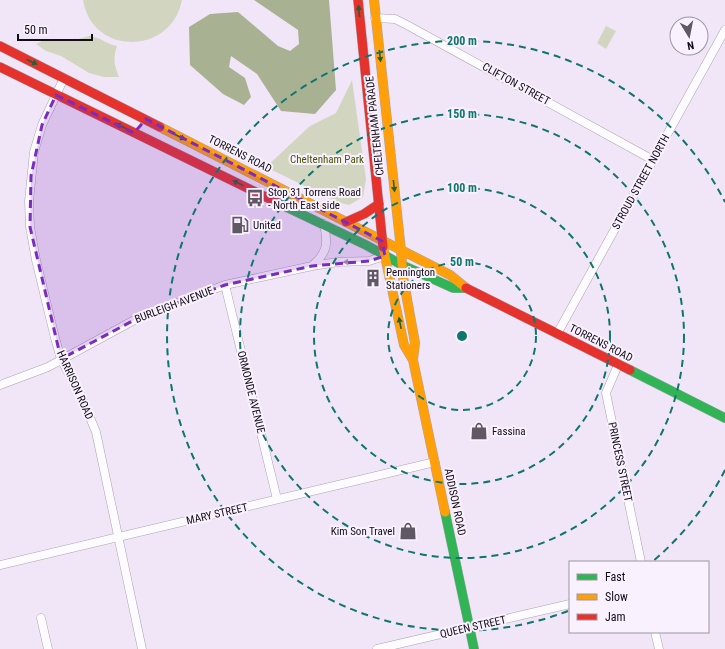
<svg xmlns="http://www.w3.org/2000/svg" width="725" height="649" viewBox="0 0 725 649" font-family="'Roboto Condensed',sans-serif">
  <rect width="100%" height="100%" fill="#f0e6f7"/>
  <path fill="#d2d6c1" d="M83,0H182C171,56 92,56 83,0Z
    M606,26L616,31L606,49L597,43Z
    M89,36C101,37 106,44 117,46C113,59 114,64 119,77H104L89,73L61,56L46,51L36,44L46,39L75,40Z
    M352,80L366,179L363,197L349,205L337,202L266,167L310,126L336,113Z"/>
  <path fill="#a9b193" d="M254,0H329L336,90L315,114L281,111L257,74L231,56L229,67L245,78L251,97L244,105L223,94L190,65L189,27L210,14L238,12L278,46L290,51L299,44L298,30Z"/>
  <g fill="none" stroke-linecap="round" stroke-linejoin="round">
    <g stroke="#aba3b0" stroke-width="9">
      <path id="street" d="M375,18L395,19L407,25L653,160
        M64,78L42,125L34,152L29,201L30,227L36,260L55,338L61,359L82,398L96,432L142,649
        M312,266C328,252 328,244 324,224
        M225,285L277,499
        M557,334L653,160L725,30
        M618,365L606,393L641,562
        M0,385L48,367L140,317L225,285L312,266L338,262L369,261L385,256
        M0,565L435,462
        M41,618L48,649
        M655,632L659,649
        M377,649L570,604"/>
    </g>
    <g stroke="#aba3b0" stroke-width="10">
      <path id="fast" d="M278,203L366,245L402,265L453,288H466
        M630,370L725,418
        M445,512L474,649"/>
    </g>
    <g stroke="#aba3b0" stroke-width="10">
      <path id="slow" d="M374,0L401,250L403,277L415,343L413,360
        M160,127L450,275L466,288
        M383,247L404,345L413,360L445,512"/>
    </g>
    <g stroke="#aba3b0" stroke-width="10">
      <path id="jam" d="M358,0L383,247
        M0,46L160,127
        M0,67L278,203
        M346,222L364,214L379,204
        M466,288L630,370"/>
    </g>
    <use href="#street" stroke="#fdfbfe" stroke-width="8"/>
    <use href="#fast" stroke="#30b455" stroke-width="9"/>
    <use href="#slow" stroke="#ff9f0a" stroke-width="9"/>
    <use href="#jam" stroke="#e5322d" stroke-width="9"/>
  </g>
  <defs><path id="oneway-solid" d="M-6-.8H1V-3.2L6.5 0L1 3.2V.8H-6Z"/></defs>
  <g fill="#226036">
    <use href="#oneway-solid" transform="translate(359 11) rotate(-96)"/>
    <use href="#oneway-solid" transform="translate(380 56) rotate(84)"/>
    <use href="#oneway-solid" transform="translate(32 62) rotate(26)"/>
    <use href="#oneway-solid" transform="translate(121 126) rotate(-154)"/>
    <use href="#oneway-solid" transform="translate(180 137) rotate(27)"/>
    <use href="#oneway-solid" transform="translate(238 183) rotate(-154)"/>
    <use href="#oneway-solid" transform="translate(394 186) rotate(84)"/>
    <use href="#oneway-solid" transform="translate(400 323) rotate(-101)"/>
  </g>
  <use fill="#9f9ca2" href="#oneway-solid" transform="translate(349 262) rotate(178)"/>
  <path fill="#7b2cbf" fill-opacity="0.2" stroke="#7b2cbf" stroke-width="3" stroke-dasharray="8 5" stroke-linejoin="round" d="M56,95L134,133L146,119L382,241L385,256L369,261L312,266L225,285L140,317L61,359L30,227L31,176L42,125Z"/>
  <g fill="none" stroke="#0f766e" stroke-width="2" stroke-dasharray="7 5">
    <circle cx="462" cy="336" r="74"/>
    <circle cx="462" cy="336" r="148"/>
    <circle cx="462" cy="336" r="222"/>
    <path d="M725 470A295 295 0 0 1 652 562M568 611A295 295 0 1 1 725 202"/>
  </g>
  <defs>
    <g id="bus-bare" transform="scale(1.38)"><path d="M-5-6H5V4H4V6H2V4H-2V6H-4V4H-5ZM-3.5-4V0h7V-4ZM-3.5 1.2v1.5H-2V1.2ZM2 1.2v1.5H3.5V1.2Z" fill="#605965" stroke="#f9f1fe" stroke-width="2.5" paint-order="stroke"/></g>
    <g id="fuel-bare" transform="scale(1.38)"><path d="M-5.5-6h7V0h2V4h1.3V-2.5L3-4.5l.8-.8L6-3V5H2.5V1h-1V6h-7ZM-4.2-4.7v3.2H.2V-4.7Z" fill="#605965" stroke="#f9f1fe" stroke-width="2.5" paint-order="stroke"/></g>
    <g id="building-bare" transform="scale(1.38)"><path d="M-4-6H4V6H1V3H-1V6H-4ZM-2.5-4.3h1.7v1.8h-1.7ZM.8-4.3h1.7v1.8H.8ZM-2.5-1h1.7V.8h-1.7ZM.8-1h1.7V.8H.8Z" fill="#605965" stroke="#f9f1fe" stroke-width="2.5" paint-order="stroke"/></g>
    <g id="shop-bare" transform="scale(1.38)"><path d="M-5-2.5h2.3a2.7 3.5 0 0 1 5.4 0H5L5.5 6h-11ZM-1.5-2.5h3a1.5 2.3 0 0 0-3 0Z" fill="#605965" stroke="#f9f1fe" stroke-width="2.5" paint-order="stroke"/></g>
  </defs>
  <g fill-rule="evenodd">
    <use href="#bus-bare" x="255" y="198"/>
    <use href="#fuel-bare" x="240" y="225"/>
    <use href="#building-bare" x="373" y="278"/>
    <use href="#shop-bare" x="479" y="431"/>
    <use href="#shop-bare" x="408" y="531"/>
  </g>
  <g text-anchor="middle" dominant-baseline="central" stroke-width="4" stroke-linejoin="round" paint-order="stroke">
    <g font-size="11" fill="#130d17" stroke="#f9f1fe">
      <text transform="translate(516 84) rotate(29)">CLIFTON STREET</text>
      <text transform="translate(375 126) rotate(-96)">CHELTENHAM PARADE</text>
      <text transform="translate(240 154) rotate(27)">TORRENS ROAD</text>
      <text transform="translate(641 182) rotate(-61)">STROUD STREET NORTH</text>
      <text transform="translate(174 305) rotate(-21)">BURLEIGH AVENUE</text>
      <text transform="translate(601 343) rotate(27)">TORRENS ROAD</text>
      <text transform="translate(75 385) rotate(66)">HARRISON ROAD</text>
      <text transform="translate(251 392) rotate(76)">ORMONDE AVENUE</text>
      <text transform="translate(620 462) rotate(78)">PRINCESS STREET</text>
      <text transform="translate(455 502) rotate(78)">ADDISON ROAD</text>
      <text transform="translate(217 514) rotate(-13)">MARY STREET</text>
      <text transform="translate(473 627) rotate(-13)">QUEEN STREET</text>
    </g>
    <g font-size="11" fill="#465602" stroke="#f9f1fe">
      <text x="327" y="159">Cheltenham Park</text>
    </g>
    <g font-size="11" fill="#130d17" stroke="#f9f1fe" text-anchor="start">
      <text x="268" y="192">Stop 31 Torrens Road<tspan x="268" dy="13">- North East side</tspan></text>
      <text x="253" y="225">United</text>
      <text x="386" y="272">Pennington<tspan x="386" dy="13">Stationers</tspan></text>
      <text x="492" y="431">Fassina</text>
      <text x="395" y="531" text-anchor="end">Kim Son Travel</text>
    </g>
  </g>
  <circle cx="462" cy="336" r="6" fill="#0f766e" stroke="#f9f1fe" stroke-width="2"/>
  <g font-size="12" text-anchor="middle" font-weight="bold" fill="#0f766e" stroke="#f9f1fe" stroke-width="4" stroke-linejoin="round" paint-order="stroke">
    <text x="462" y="45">200 m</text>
    <text x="462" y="118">150 m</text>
    <text x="462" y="192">100 m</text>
    <text x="462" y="266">50 m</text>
  </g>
  <rect x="569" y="561" width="140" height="72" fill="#f9f1fe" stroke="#9d96a2"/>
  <rect x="577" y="574" width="20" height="6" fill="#30b455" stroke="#9d96a2"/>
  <text x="605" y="581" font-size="12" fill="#130d17">Fast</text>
  <rect x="577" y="594" width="20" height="6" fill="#ff9f0a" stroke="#9d96a2"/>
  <text x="605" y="601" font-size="12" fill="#130d17">Slow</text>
  <rect x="577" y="614" width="20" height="6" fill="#e5322d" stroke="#9d96a2"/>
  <text x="605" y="621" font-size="12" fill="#130d17">Jam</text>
  <g transform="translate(689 36) rotate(170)"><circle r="19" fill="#f9f1fe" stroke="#9d96a2"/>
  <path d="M0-3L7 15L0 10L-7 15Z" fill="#605965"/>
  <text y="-6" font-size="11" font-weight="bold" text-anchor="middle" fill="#130d17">N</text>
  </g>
  <path d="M18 34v6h74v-6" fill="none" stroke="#130d17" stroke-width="2"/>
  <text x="24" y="34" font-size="12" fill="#130d17" stroke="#f9f1fe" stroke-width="3" paint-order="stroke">50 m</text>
</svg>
